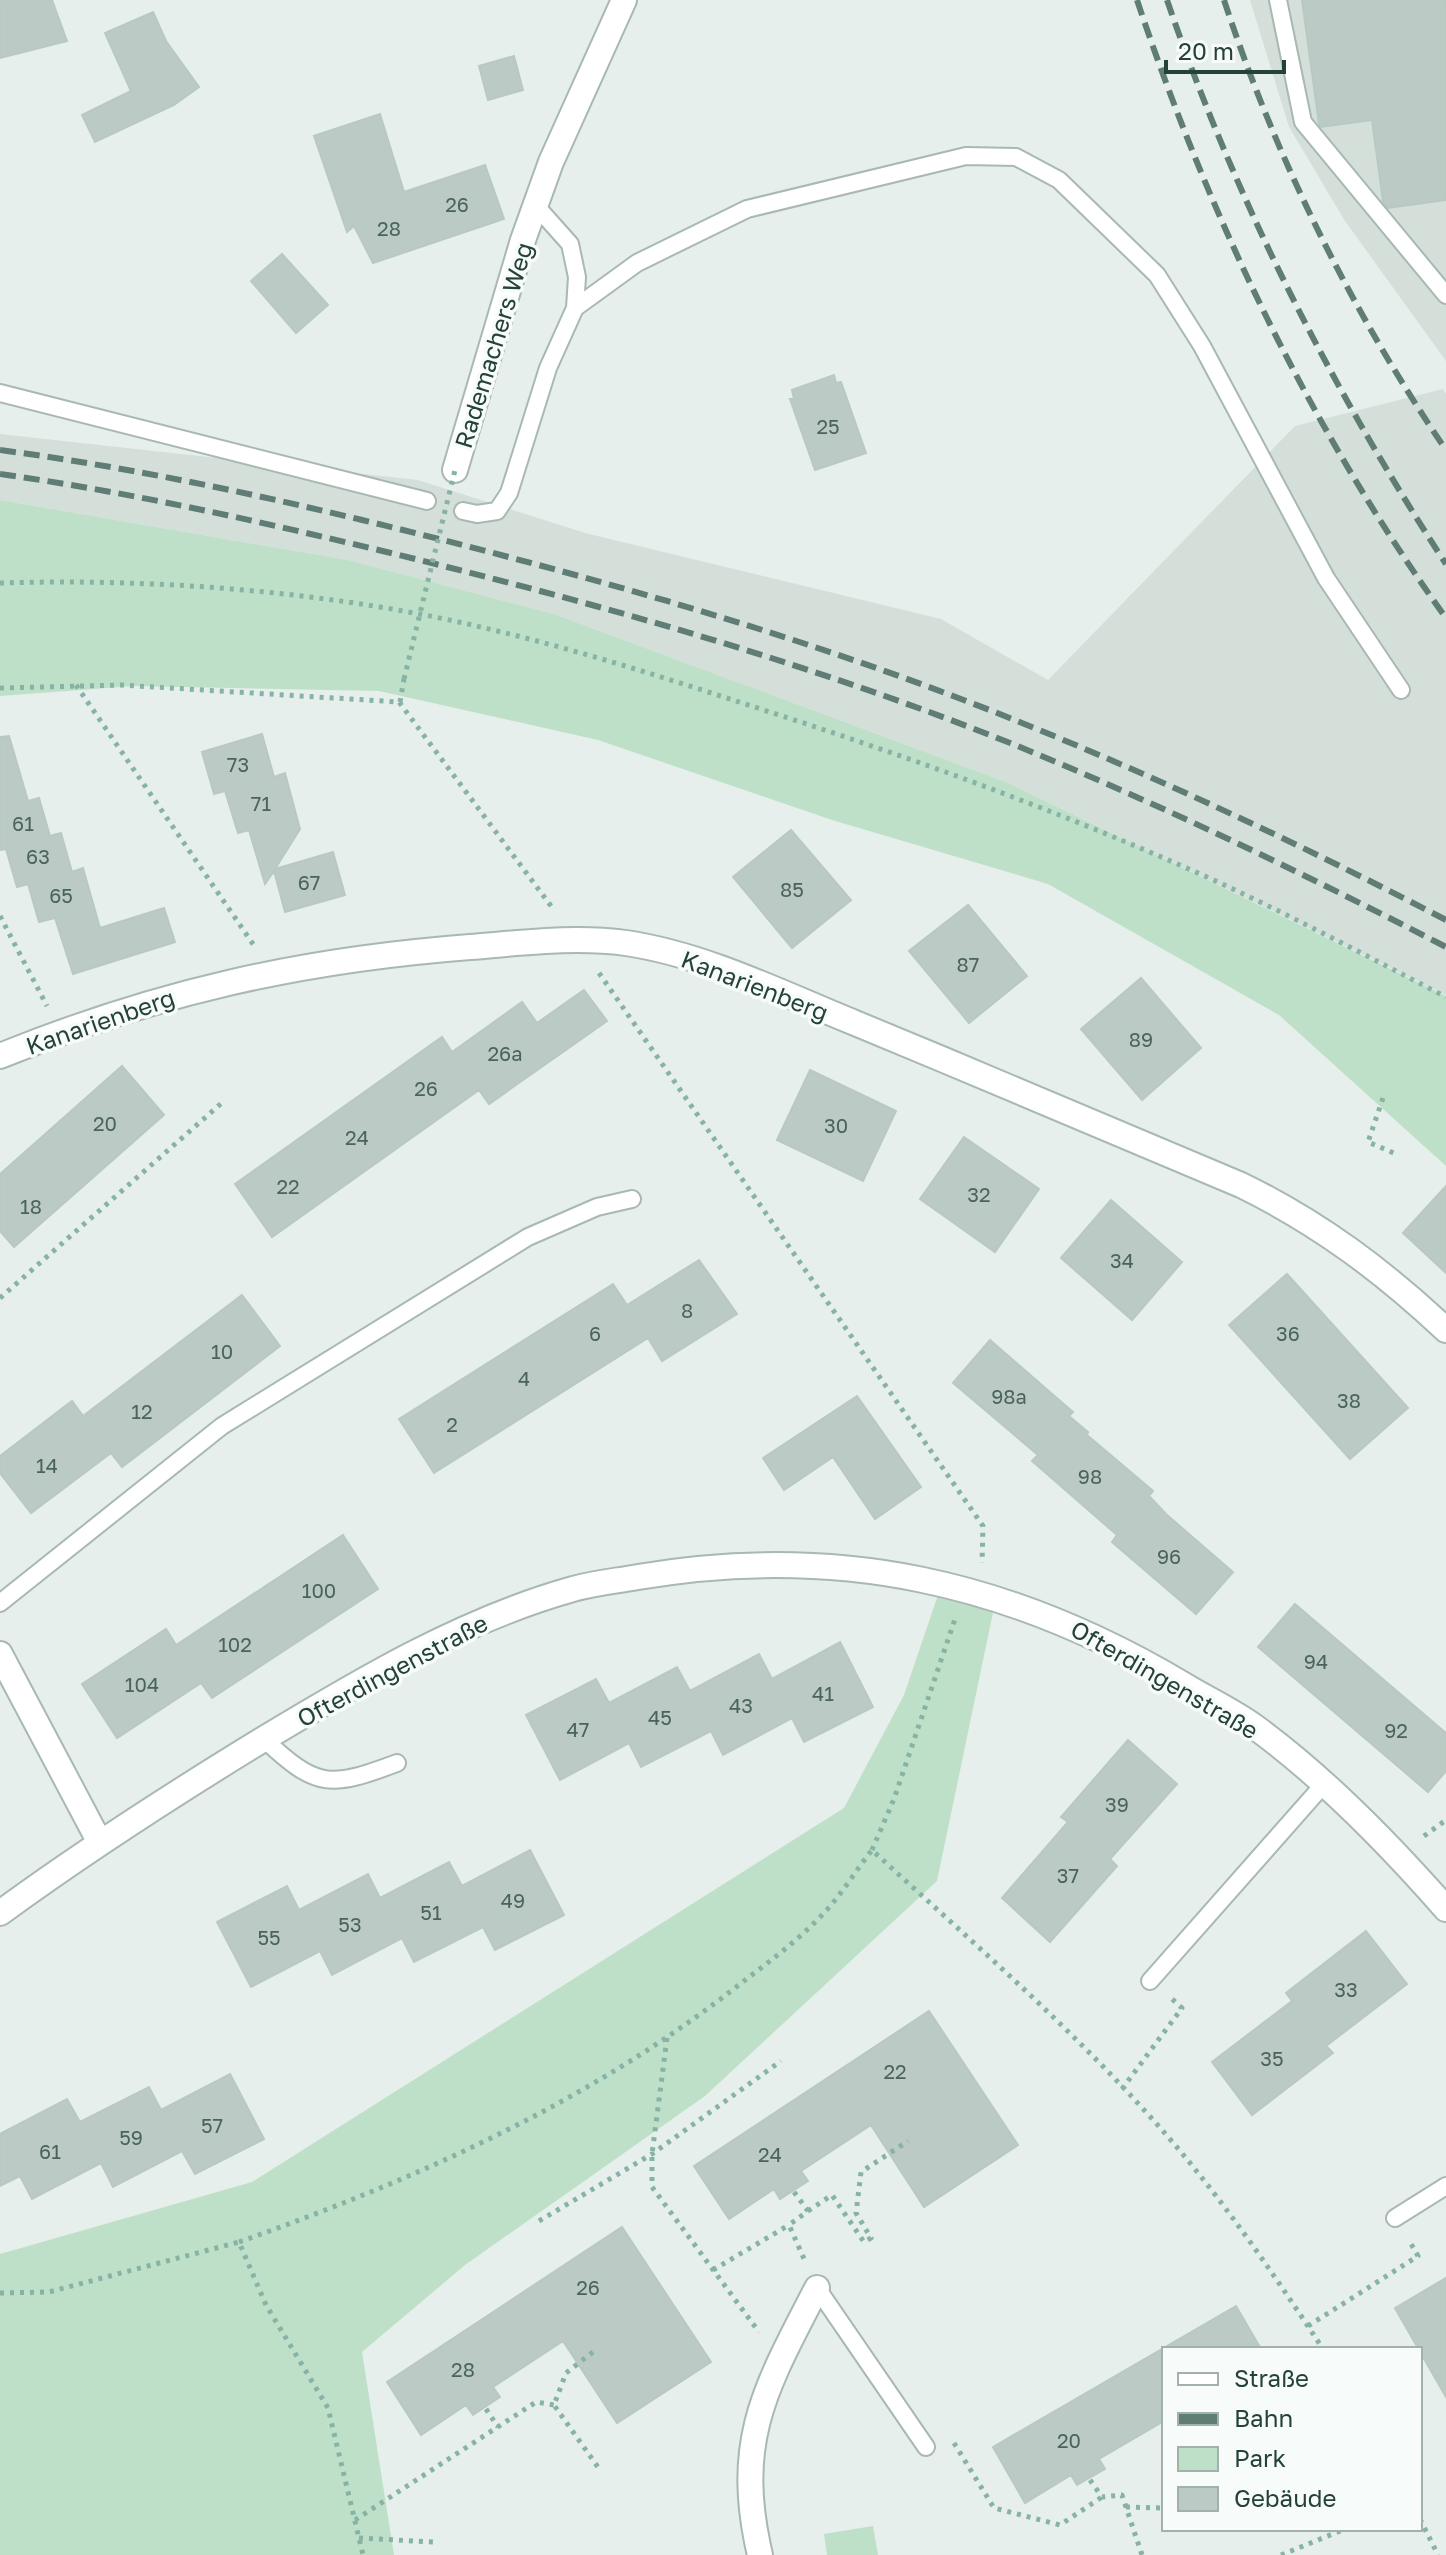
<svg xmlns="http://www.w3.org/2000/svg" width="1446" height="2555" viewBox="0 0 1446 2555" font-family="'Golos Text',sans-serif">
  <rect width="100%" height="100%" fill="#e6efeb"/>
  <path fill="#d4dfda" d="M1250,0H1446V361L1345,221L1289,127Z
    M1443,389L1446,394V995L1009,783L554,614L348,560L0,500V434L418,480L585,533L941,619L1048,680L1295,426Z"/>
  <path fill="#bfe0c8" d="M0,500L348,560L554,614L1009,783L1446,996V1166L1279,1015L1048,884L832,820L598,740L379,691L134,686L0,696Z
    M941,1586L996,1598L937,1881L705,2096L465,2265L362,2352L394,2555H0V2254L252,2182L844,1808L904,1695Z
    M873,2526L878,2555H827L824,2534Z"/>
  <path fill="#bbcac4" stroke="#b8c9c2" stroke-width="2" d="M0,0H52L67,41L0,58Z
    M1302,0H1446V200L1388,208L1383,201L1372,120L1321,127L1319,124Z
    M153,12L166,41L199,87L174,105L95,142L82,115L131,91L105,33Z
    M514,56L523,90L488,100L479,66Z
    M380,114L404,192L485,165L504,219L373,263L354,226L347,232L314,136Z
    M282,254L328,305L296,333L251,281Z
    M834,375L836,383L841,382L866,453L815,470L790,399H794L792,390Z
    M262,734L274,777L285,773L300,829L275,869L333,852L345,895L285,912L274,871L265,884L249,830L238,833L225,791L214,794L202,752Z
    M9,736L28,801L39,798L50,836L61,833L72,872L83,868L100,928L164,908L175,942L73,974L55,918L39,922L28,884L17,887L6,849L0,850V737Z
    M791,830L851,900L792,948L733,877Z
    M968,905L1027,976L969,1023L909,951Z
    M1141,978L1201,1048L1142,1100L1081,1029Z
    M584,990L607,1021L489,1104L479,1090L272,1237L235,1184L442,1037L452,1052L522,1002L537,1023Z
    M122,1066L164,1115L14,1247L0,1231V1174Z
    M810,1070L896,1111L863,1181L777,1140Z
    M964,1137L1039,1189L995,1252L920,1199Z
    M1446,1186V1273L1403,1233Z
    M1111,1200L1182,1262L1132,1320L1061,1258Z
    M699,1260L737,1314L662,1361L648,1338L434,1473L399,1419L613,1284L627,1305Z
    M1287,1274L1408,1408L1350,1459L1229,1325Z
    M242,1295L280,1346L122,1467L111,1453L31,1513L0,1473V1456L72,1401L83,1416Z
    M990,1340L1073,1412L1069,1416L1088,1432L1087,1435L1153,1491L1149,1496L1167,1515L1233,1572L1196,1614L1112,1542L1117,1535L1032,1461L1038,1455L953,1383Z
    M857,1396L921,1487L875,1519L833,1457L784,1490L763,1458Z
    M343,1535L378,1589L212,1698L201,1683L117,1738L82,1684L166,1629L176,1645Z
    M1295,1604L1446,1733V1771L1428,1792L1258,1647Z
    M840,1642L873,1707L804,1742L792,1718L723,1755L711,1731L641,1767L629,1743L560,1780L526,1715L596,1679L609,1703L677,1667L690,1691L759,1654L772,1679Z
    M1128,1740L1177,1784L1110,1859L1117,1866L1050,1942L1002,1898L1068,1822L1061,1817Z
    M530,1850L564,1915L495,1950L483,1927L414,1962L402,1938L332,1975L320,1951L251,1987L217,1922L287,1886L299,1910L368,1874L380,1898L449,1862L462,1886Z
    M1366,1931L1407,1984L1326,2046L1333,2053L1252,2115L1212,2062L1292,2001L1286,1993Z
    M929,2011L1018,2145L924,2207L871,2125L801,2171L808,2181L780,2199L774,2189L729,2219L694,2166Z
    M230,2074L264,2139L195,2174L182,2151L113,2187L101,2163L32,2199L20,2176L0,2186V2134L67,2099L80,2122L149,2087L161,2110Z
    M622,2227L711,2362L617,2423L563,2341L493,2387L500,2397L473,2415L466,2405L421,2435L387,2382Z
    M1446,2278V2397L1395,2308Z
    M1236,2306L1261,2349H1164V2421L1099,2459L1105,2469L1077,2485L1071,2475L1025,2503L993,2447Z"/>
  <g fill="none" stroke-linecap="round" stroke-linejoin="round">
    <g stroke="#a8b8b2" stroke-width="20">
      <path id="service" d="M1278,0L1303,122L1446,295
        M575,308L637,263L747,209L966,156L1016,157L1059,180L1157,275L1202,346L1326,578L1401,690
        M0,393L427,501
        M463,511L477,514L497,511L509,493L548,368L575,308L577,277L570,244L537,207
        M0,1603L222,1426L528,1237L597,1207L632,1199
        M264,1739C317,1789 330,1788 397,1763
        M1150,1981L1324,1784
        M1395,2218L1446,2186
        M817,2288L926,2447"/>
    </g>
    <g stroke="#a8b8b2" stroke-width="28">
      <path id="minor" d="M455,470L523,240L551,162L624,0
        M0,1056C158,992 301,960 470,947C522,943 574,936 626,943C706,955 781,993 855,1023C984,1076 1112,1131 1241,1185C1319,1223 1383,1271 1446,1330
        M0,1654L99,1841
        M0,1913C85,1851 172,1795 262,1740C360,1681 462,1620 573,1589C594,1583 616,1581 638,1577C838,1543 1011,1582 1184,1685C1207,1699 1233,1711 1255,1727C1325,1778 1389,1844 1446,1909
        M760,2555C733,2440 766,2387 817,2288"/>
    </g>
    <path stroke="#86b3a5" stroke-width="5" stroke-dasharray="4 6" stroke-linecap="butt" d="M0,583C158,578 339,592 493,630C590,653 684,684 779,715C924,762 1068,815 1207,877C1288,914 1367,956 1446,997
      M76,685L255,947
      M0,688L121,685L399,702L554,910
      M400,702L404,679
      M0,916L47,1006
      M599,973L983,1526L982,1563
      M1383,1098L1368,1142L1396,1154
      M0,1298L224,1101
      M1424,1836L1446,1820
      M872,1850L894,1799L955,1619
      M667,2038L652,2154V2187L759,2332
      M1122,2089L1182,2008L1171,1998
      M794,2192L808,2211L789,2225L805,2261
      M808,2211L832,2195L864,2242L871,2238L856,2213L861,2172L908,2141
      M539,2221L652,2154L781,2061
      M239,2242C414,2180 583,2105 731,1991C763,1966 796,1943 824,1913C842,1894 856,1870 872,1850C973,1943 1079,2034 1169,2138C1226,2204 1275,2276 1323,2349
      M713,2270L789,2225
      M0,2293L49,2292L239,2242L266,2305L328,2408L363,2555
      M1308,2326L1418,2256L1410,2242
      M593,2352L566,2373L554,2405L600,2470
      M486,2409L498,2427
      M954,2443L994,2508L1060,2525L1102,2497
      M1090,2480L1102,2497L1122,2495L1142,2555
      M1126,2507L1163,2508L1164,2501
      M1420,2519L1438,2555
      M355,2520L536,2402L554,2405
      M359,2538L433,2542
      M1281,2555L1345,2529"/>
    <use href="#service" stroke="#fff" stroke-width="16"/>
    <use href="#minor" stroke="#fff" stroke-width="24"/>
    <path stroke="#5f7d75" stroke-width="6" stroke-dasharray="16 8" stroke-linecap="butt" d="M1137,0C1210,219 1311,430 1446,618
      M1167,0C1235,199 1331,388 1446,564
      M1224,0C1276,159 1352,312 1446,450
      M0,450C150,470 297,503 443,540C639,590 835,647 1022,723C1166,781 1308,848 1446,920
      M0,474C135,493 267,523 399,555C607,606 816,665 1015,745C1162,805 1305,874 1446,947"/>
    <path stroke="#86b3a5" stroke-width="5" stroke-dasharray="4 6" stroke-linecap="butt" d="M404,679L455,470"/>
  </g>
  <g text-anchor="middle" dominant-baseline="central" stroke-width="7" stroke-linejoin="round" paint-order="stroke">
    <g font-size="20" fill="#4a645c">
      <text x="457" y="204">26</text>
      <text x="389" y="228">28</text>
      <text x="828" y="426">25</text>
      <text x="238" y="764">73</text>
      <text x="261" y="803">71</text>
      <text x="23" y="823">61</text>
      <text x="38" y="856">63</text>
      <text x="309" y="882">67</text>
      <text x="792" y="889">85</text>
      <text x="61" y="895">65</text>
      <text x="968" y="964">87</text>
      <text x="1141" y="1039">89</text>
      <text x="505" y="1053">26a</text>
      <text x="426" y="1088">26</text>
      <text x="105" y="1123">20</text>
      <text x="836" y="1125">30</text>
      <text x="357" y="1137">24</text>
      <text x="288" y="1186">22</text>
      <text x="979" y="1194">32</text>
      <text x="31" y="1206">18</text>
      <text x="1122" y="1260">34</text>
      <text x="687" y="1310">8</text>
      <text x="595" y="1333">6</text>
      <text x="1288" y="1333">36</text>
      <text x="222" y="1351">10</text>
      <text x="524" y="1378">4</text>
      <text x="1009" y="1396">98a</text>
      <text x="1349" y="1400">38</text>
      <text x="142" y="1411">12</text>
      <text x="452" y="1424">2</text>
      <text x="47" y="1465">14</text>
      <text x="1090" y="1476">98</text>
      <text x="1169" y="1556">96</text>
      <text x="319" y="1590">100</text>
      <text x="235" y="1644">102</text>
      <text x="1316" y="1661">94</text>
      <text x="142" y="1684">104</text>
      <text x="823" y="1693">41</text>
      <text x="741" y="1705">43</text>
      <text x="660" y="1717">45</text>
      <text x="578" y="1729">47</text>
      <text x="1396" y="1730">92</text>
      <text x="1117" y="1804">39</text>
      <text x="1068" y="1875">37</text>
      <text x="513" y="1900">49</text>
      <text x="431" y="1912">51</text>
      <text x="350" y="1924">53</text>
      <text x="269" y="1937">55</text>
      <text x="1346" y="1989">33</text>
      <text x="1272" y="2058">35</text>
      <text x="895" y="2071">22</text>
      <text x="212" y="2125">57</text>
      <text x="131" y="2137">59</text>
      <text x="50" y="2151">61</text>
      <text x="770" y="2154">24</text>
      <text x="588" y="2287">26</text>
      <text x="463" y="2369">28</text>
      <text x="1069" y="2440">20</text>
    </g>
    <g font-size="24" fill="#24423a" stroke="#f7fbf9">
      <text transform="translate(493 345) rotate(-73)">Rademachers Weg</text>
      <text transform="translate(755 985) rotate(21)">Kanarienberg</text>
      <text transform="translate(100 1021) rotate(-19)">Kanarienberg</text>
      <text transform="translate(392 1670) rotate(-28)">Ofterdingenstraße</text>
      <text transform="translate(1165 1679) rotate(30)">Ofterdingenstraße</text>
    </g>
  </g>
  <rect x="1162" y="2347" width="260" height="184" fill="#f7fbf9" stroke="#a3b1ad" stroke-width="2"/>
  <rect x="1178" y="2373" width="40" height="12" fill="#ffffff" stroke="#a3b1ad" stroke-width="2"/>
  <text x="1234" y="2387" font-size="24" fill="#24423a">Straße</text>
  <rect x="1178" y="2413" width="40" height="12" fill="#5f7d75" stroke="#a3b1ad" stroke-width="2"/>
  <text x="1234" y="2427" font-size="24" fill="#24423a">Bahn</text>
  <rect x="1178" y="2447" width="40" height="24" fill="#bfe0c8" stroke="#a3b1ad" stroke-width="2"/>
  <text x="1234" y="2467" font-size="24" fill="#24423a">Park</text>
  <rect x="1178" y="2487" width="40" height="24" fill="#bbcac4" stroke="#a3b1ad" stroke-width="2"/>
  <text x="1234" y="2507" font-size="24" fill="#24423a">Gebäude</text>
  <path d="M1166 60v12h118v-12" fill="none" stroke="#24423a" stroke-width="4"/>
  <text x="1178" y="60" font-size="24" fill="#24423a" stroke="#f7fbf9" stroke-width="6" paint-order="stroke">20 m</text>
</svg>
